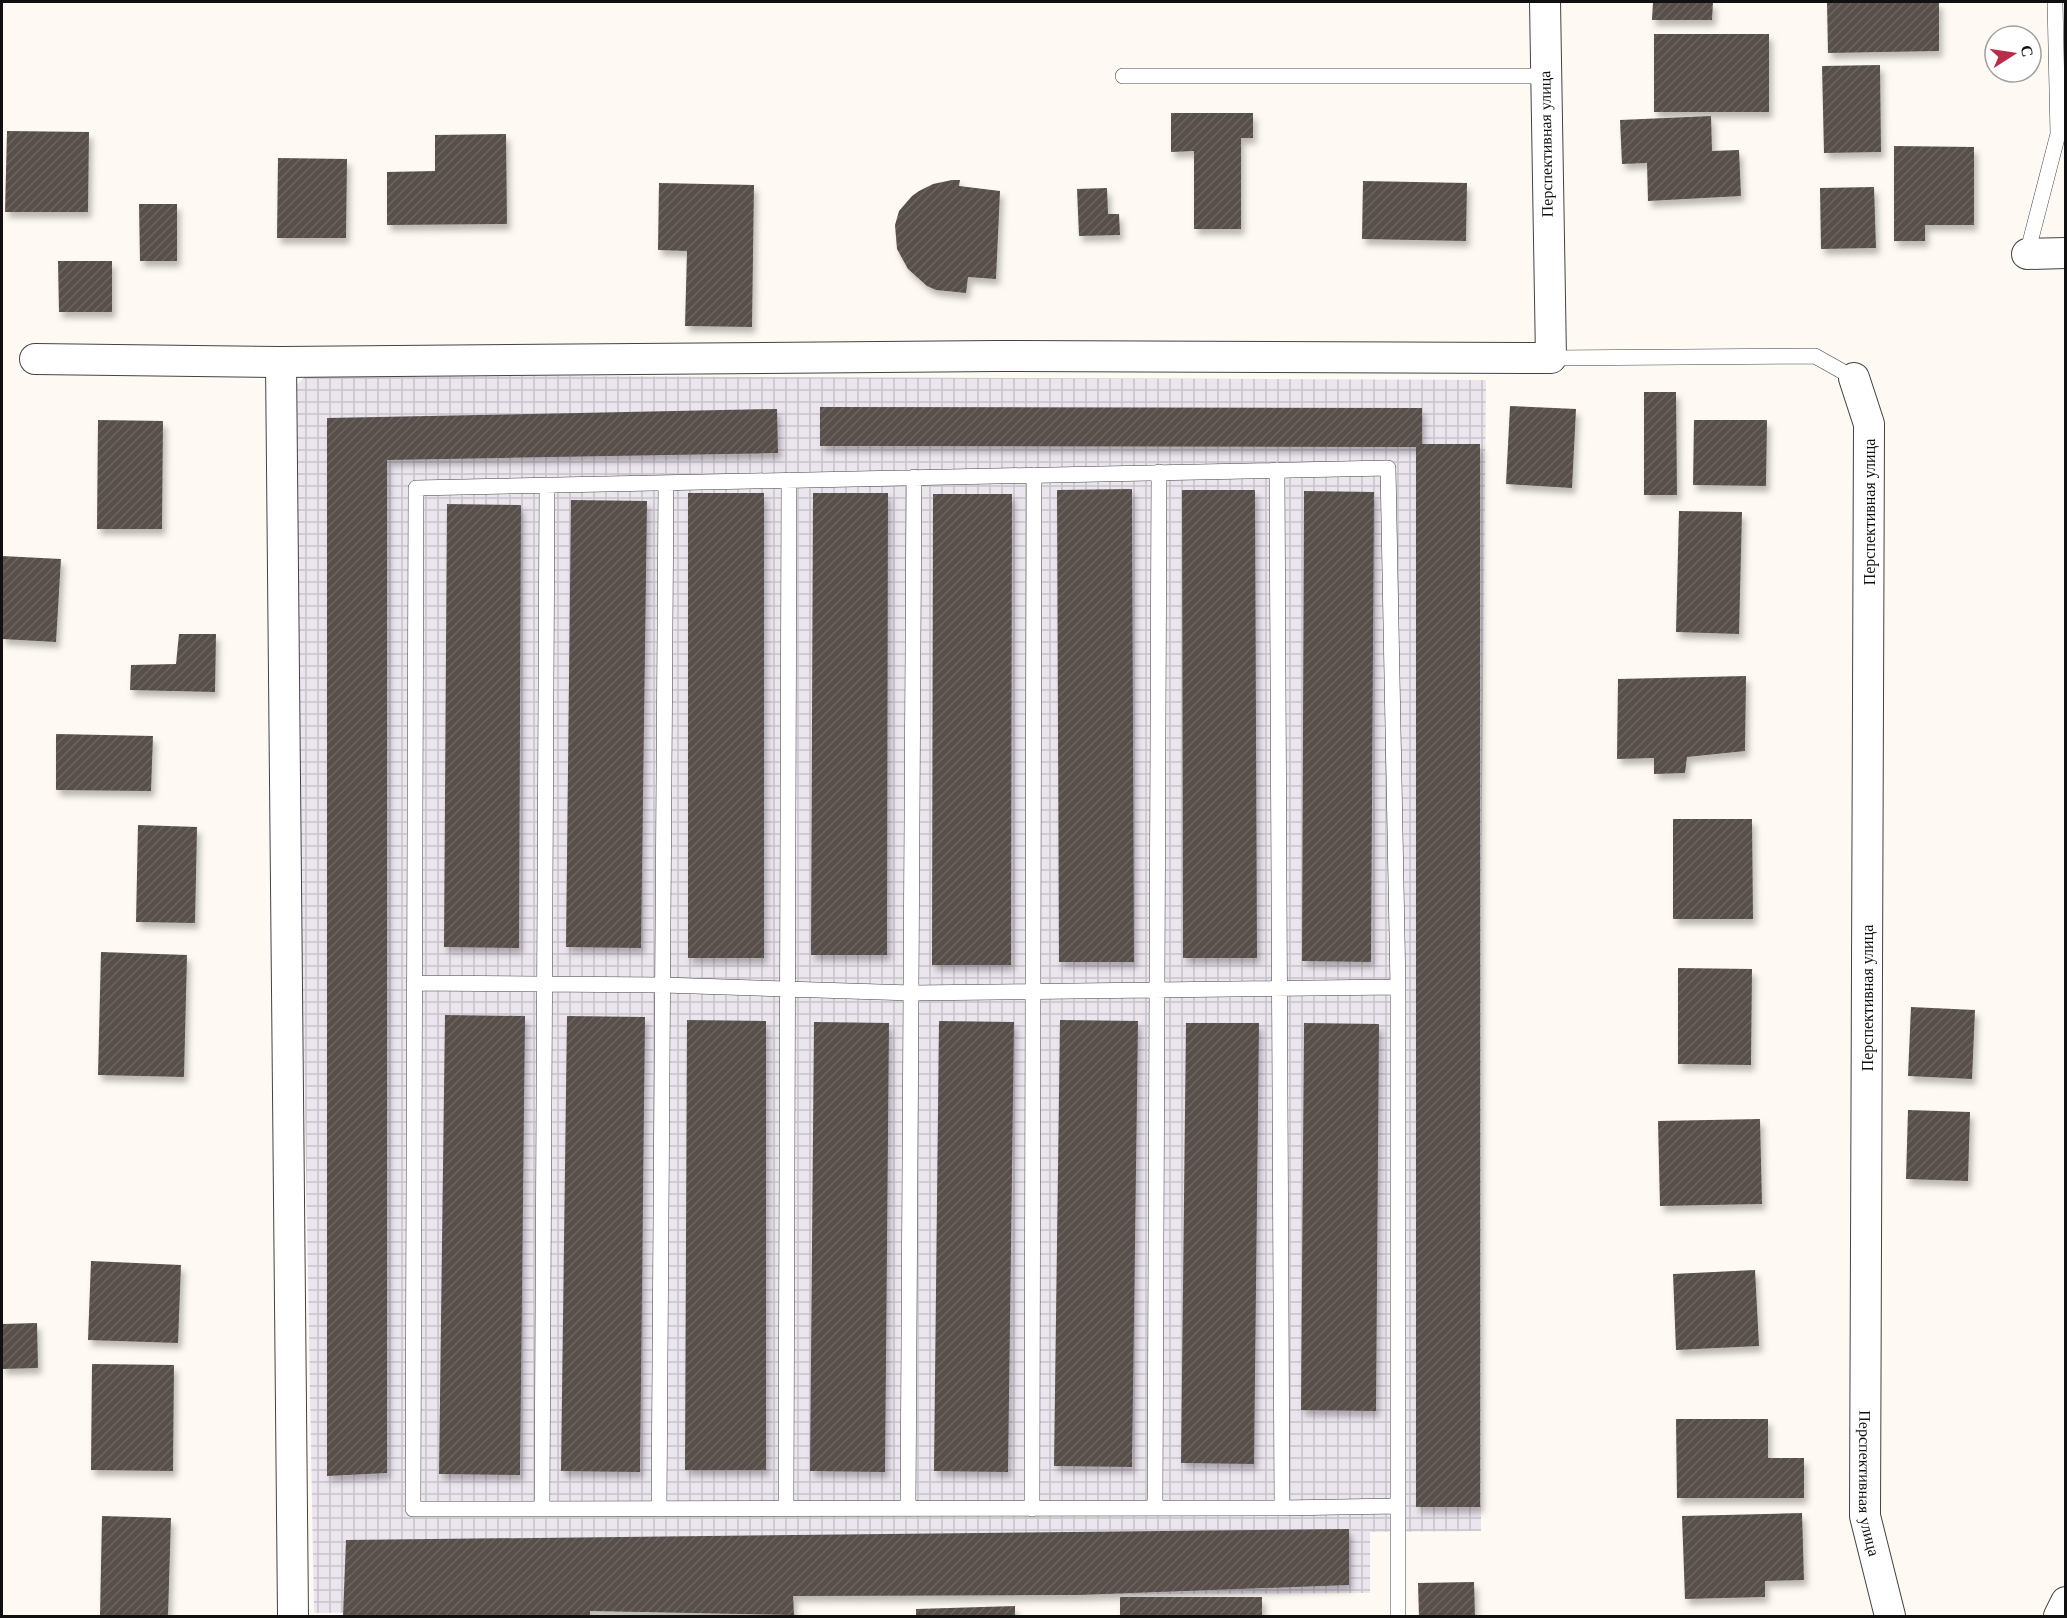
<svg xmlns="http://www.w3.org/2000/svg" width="2067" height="1618" viewBox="0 0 2067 1618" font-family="Georgia,serif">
  <defs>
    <pattern id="industrial-grid" width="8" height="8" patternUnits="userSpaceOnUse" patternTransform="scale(1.5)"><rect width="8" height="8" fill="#ebe5ee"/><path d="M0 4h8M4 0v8" fill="none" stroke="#c8c3cb"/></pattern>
    <pattern id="building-hatch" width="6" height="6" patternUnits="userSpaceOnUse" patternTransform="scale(1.5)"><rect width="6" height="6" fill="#584f4c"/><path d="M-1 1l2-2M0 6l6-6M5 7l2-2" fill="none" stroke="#6b6461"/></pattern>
    <filter id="shadow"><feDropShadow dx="3.5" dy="6" stdDeviation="3" flood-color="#0004"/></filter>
  </defs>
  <rect width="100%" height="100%" fill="#fefaf3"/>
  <path fill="url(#industrial-grid)" d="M307,375L1486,380L1481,892V1531L1370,1532V1593L794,1596V1615L590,1611L314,1613L292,389Z"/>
  <path fill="url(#building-hatch)" filter="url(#shadow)" d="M1653,2H1713L1712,20H1652Z
    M1827,2H1939V51L1828,53Z
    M1654,34H1769V112H1654Z
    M1880,65L1881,152L1824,153L1822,66Z
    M1171,113H1253V138H1241V229H1194V151L1171,152Z
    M1711,116L1712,151L1739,150L1741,196L1648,201L1647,163L1622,164L1620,120Z
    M7,131L89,132L88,212H5Z
    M506,134L507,224L387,225V172L435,171V135Z
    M1894,146L1974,147V225H1925V241H1894Z
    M278,158L347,159L346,238H277Z
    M952,180H960L959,186L1000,191L996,279L968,277L966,293L936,290L927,286L908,269L897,249L895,225L899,211L912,196L919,191L933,184Z
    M1363,181L1467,183L1466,241L1362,239Z
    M659,183L754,185L752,327L685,326L687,251L658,250Z
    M1874,187L1876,248L1821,249L1820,188Z
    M1107,188L1108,214H1119L1120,235L1079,236L1077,189Z
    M139,204H177V261H140Z
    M58,261H112V312H59Z
    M1644,392H1676L1677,495H1644Z
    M1510,406L1576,409L1572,488L1506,484Z
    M820,407L1422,408V444H1480V1507H1416V447L820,446Z
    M777,409L778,453L387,460V1473L327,1476V418Z
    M98,420L163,421L162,529H97Z
    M1694,420H1767L1766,486L1693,485Z
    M1132,489L1134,962H1059L1057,490Z
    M1182,490H1255L1257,958H1183Z
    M1304,491L1374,492L1371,962L1302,961Z
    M688,493H764V958H688Z
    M813,493H888L887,955H811Z
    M933,494H1012L1011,965H932Z
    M571,500L647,501L641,948L566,947Z
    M447,504L521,505L519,948L444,947Z
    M1679,511L1742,512L1739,634L1676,632Z
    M2,556L61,559L56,642L2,639Z
    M179,634H216L215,692L130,690L131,665L176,664Z
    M1746,676L1745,751L1687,757L1685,773L1654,774V758L1617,759L1618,679Z
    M56,734L153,736L151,791L56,790Z
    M1673,819H1752L1753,919H1673Z
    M138,825L197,827L195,923L136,922Z
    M101,952L187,955L184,1077L98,1075Z
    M1678,968L1752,969L1751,1065L1678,1064Z
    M1911,1007L1975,1010L1972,1079L1908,1076Z
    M445,1015L525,1016L520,1475L439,1474Z
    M567,1016L645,1017L640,1472L561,1471Z
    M687,1020L766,1021V1470H685Z
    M1060,1020L1138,1021L1132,1467L1054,1466Z
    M939,1021L1014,1022L1008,1472L934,1471Z
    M814,1022L889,1023L885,1472L810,1471Z
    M1186,1023H1259L1254,1464L1181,1463Z
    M1304,1023L1379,1024L1376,1411L1301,1410Z
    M1908,1110L1970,1112L1968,1181L1906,1179Z
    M1760,1119L1762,1204L1660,1206L1658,1121Z
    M91,1261L181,1265L178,1343L88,1340Z
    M1755,1270L1759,1346L1676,1350L1673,1274Z
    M37,1323L38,1368L2,1369V1324Z
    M92,1364L174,1365L173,1471L91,1470Z
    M1676,1419H1768V1458H1804V1498H1677Z
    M1802,1513L1804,1580L1765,1581V1597L1685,1599L1682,1516Z
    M102,1516L171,1518L168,1616H100Z
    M1349,1529V1585L1078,1595L793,1596L794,1615L590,1611V1616H343L346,1540Z
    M1474,1582L1475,1616H1419L1418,1583Z
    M1120,1597H1262V1616H1120Z
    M1015,1606V1616H916V1609Z"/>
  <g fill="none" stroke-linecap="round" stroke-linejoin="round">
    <g stroke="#434343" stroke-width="16">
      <path id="lane" d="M1123,76H1545
        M2027,254L2058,134L2055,2
        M1551,358L1815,356L1854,378
        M1277,470L1282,1508
        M414,983L663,985L912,993L1398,987
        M1397,1506L1282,1508L413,1509L416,488L1388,468L1398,987V1616
        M1155,1508L1159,472
        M542,1509L547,485
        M659,1509L666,483
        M786,1509L789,480
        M908,1509L914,477
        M1032,1509L1034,475"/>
    </g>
    <g stroke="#434343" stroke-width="32">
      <g id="street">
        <path d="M2027,254L2066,253"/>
        <path d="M35,359L281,362L997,356L1551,358L1545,2"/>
        <path d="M281,362L293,1616"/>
        <path id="s1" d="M1854,378L1869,424L1865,1516L1890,1616"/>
        <path d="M2059,1616L2066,1602"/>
      </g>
    </g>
    <use href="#lane" stroke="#fff" stroke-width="15"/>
    <use href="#street" stroke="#fff" stroke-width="30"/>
  </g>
  <g text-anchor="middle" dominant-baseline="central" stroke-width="6" stroke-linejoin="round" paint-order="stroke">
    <g font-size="16" fill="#101010" stroke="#fff">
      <text transform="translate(1546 144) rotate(-91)">Перспективная улица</text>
      <text transform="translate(1869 512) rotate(-90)">Перспективная улица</text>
      <text transform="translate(1867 998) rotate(-90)">Перспективная улица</text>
      <text stroke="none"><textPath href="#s1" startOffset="1108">Перспективная улица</textPath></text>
    </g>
  </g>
  <rect width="2067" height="1618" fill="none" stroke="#101010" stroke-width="6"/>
  <g transform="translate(2013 54) rotate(78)"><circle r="28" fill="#ffffff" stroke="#9f9f9f" stroke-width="1.5"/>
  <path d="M0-4.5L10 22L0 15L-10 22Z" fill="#ba2d49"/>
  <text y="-9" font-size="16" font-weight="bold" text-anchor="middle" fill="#101010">С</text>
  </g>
</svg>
